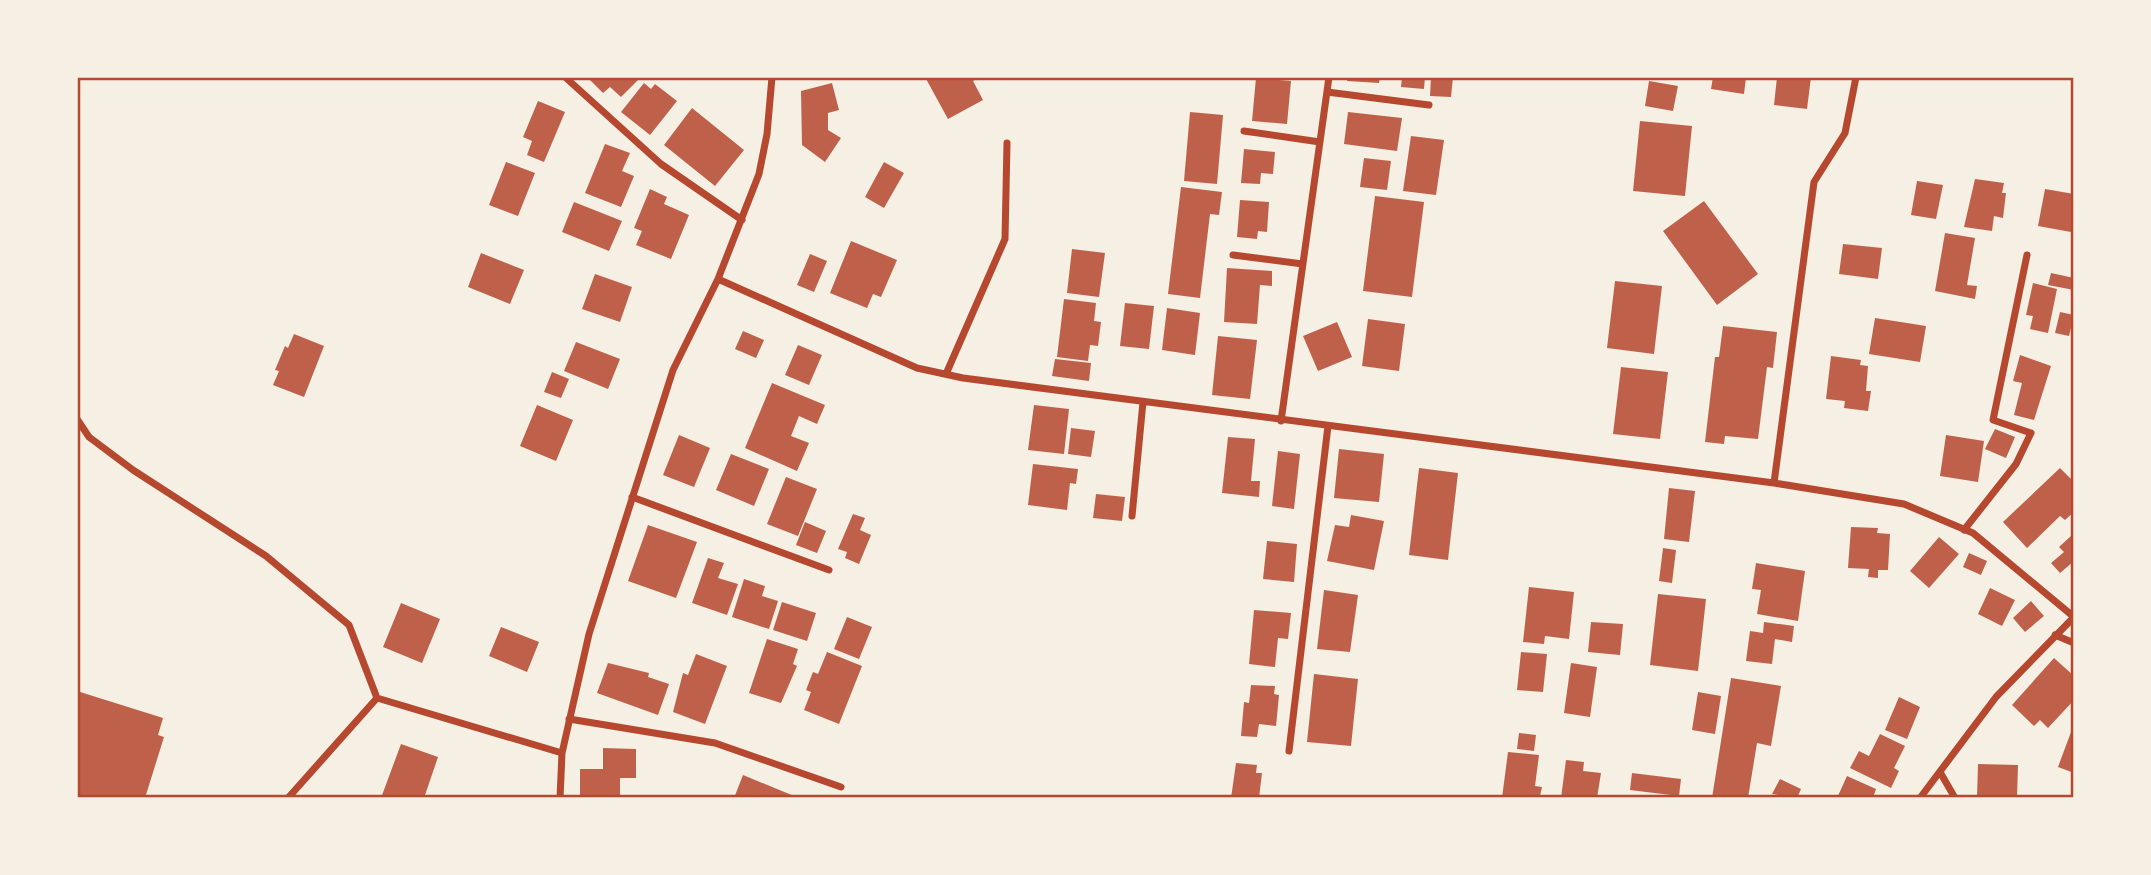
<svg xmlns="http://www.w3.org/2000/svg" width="2151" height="875" viewBox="0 0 2151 875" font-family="Lato,sans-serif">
  <rect width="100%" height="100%" fill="#f6efe4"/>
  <path fill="#bf614a" d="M587,77H641L621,97L610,87L603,93Z
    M925,77H980L973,81L983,100L948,119Z
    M1347,77H1380L1379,83L1347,81Z
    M1402,77H1425L1424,89L1401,87Z
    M1431,77H1453L1451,97L1430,96Z
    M1713,77H1746L1744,94L1711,89Z
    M1777,77H1811L1807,109L1774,105Z
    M1256,78L1291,81L1287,124L1252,121Z
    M1649,81L1678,86L1673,111L1645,106Z
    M644,83L651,89L655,84L677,101L650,135L621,112Z
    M832,83L839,110L828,113V130L841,138L825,162L802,145L801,91Z
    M538,101L565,112L544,162L527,155L532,141L523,137Z
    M692,108L744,150L715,186L664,145Z
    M1190,112L1223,115L1217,184L1184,181Z
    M1348,112L1402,118L1397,151L1344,144Z
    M1640,121L1692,126L1685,196L1633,191Z
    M1411,136L1444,140L1436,195L1403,191Z
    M605,144L630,153L622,171L634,176L621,207L585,193Z
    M1244,149L1275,152L1273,174L1261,173L1260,184L1241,183Z
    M1364,158L1391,161L1387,190L1360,187Z
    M506,162L535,173L518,216L489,205Z
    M884,162L904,173L884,208L865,197Z
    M1975,179L2004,183L2002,193H2006L2003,218L1994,216L1992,231L1964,227Z
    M1917,181L1943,185L1936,219L1911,215Z
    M1181,187L1222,192L1219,215L1210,214L1200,298L1168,294Z
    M650,189L667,197L664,204L689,215L671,259L636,245L642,231L634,228Z
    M2045,189L2074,194L2071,232L2038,226Z
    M1375,196L1424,202L1412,297L1363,291Z
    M1240,200L1269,202L1267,232L1258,231L1257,239L1237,237Z
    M1704,201L1758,274L1717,305L1663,231Z
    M574,202L622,221L609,251L562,232Z
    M1945,233L1975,238L1967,285L1977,286L1975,299L1935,291Z
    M851,241L897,260L881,297L873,294L867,308L830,293Z
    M1843,244L1882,248L1878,279L1839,274Z
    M1072,249L1105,253L1099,297L1067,293Z
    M481,253L524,270L510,304L468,287Z
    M810,254L827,261L814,292L797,285Z
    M1227,268L1272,271V286L1260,285L1257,324L1224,322Z
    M2051,273L2074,278V290L2048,285Z
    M595,274L632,287L620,322L582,309Z
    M1615,281L1662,286L1654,354L1607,348Z
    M2033,283L2057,289L2048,333L2030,329L2033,316L2026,315Z
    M1064,299L1096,303L1094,321L1101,322L1098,346L1090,345L1088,361L1057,357Z
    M1125,303L1154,306L1149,349L1120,346Z
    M1167,308L1200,313L1195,355L1162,350Z
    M2060,312L2074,315L2069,336L2055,333Z
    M1875,318L1926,326L1920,362L1869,354Z
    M1368,319L1405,324L1399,371L1362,366Z
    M1337,322L1352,357L1318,371L1303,336Z
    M1723,326L1777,332L1773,368L1767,367L1758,439L1725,436L1724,444L1705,442L1715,357H1719Z
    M743,331L764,340L756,358L735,349Z
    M294,334L324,346L304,397L273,385L279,371L275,370L285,346L288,348Z
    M1218,336L1257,340L1250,399L1212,395Z
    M576,342L620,359L608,389L564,371Z
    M798,345L822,355L809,385L785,375Z
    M2020,355L2051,366L2034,420L2014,415L2022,383L2013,381Z
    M1831,356L1861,360L1860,365L1868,366L1866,391H1871L1868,411L1844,408L1845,401L1826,399Z
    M1055,359L1091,363L1089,381L1052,376Z
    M1621,367L1668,372L1660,439L1613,434Z
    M552,372L569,379L561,398L544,392Z
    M772,383L825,405L817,424L799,416L791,436L809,443L797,471L745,448Z
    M537,405L573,420L556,461L520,446Z
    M1034,405L1069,409L1064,454L1028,450Z
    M1071,428L1095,431L1091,457L1068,454Z
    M1995,429L2015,437L2006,458L1985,449Z
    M679,435L710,448L694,487L663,475Z
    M1946,435L1984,441L1978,482L1940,476Z
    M1228,437L1255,439L1251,481H1260L1259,497L1222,493Z
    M1339,449L1384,454L1379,502L1334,498Z
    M1278,451L1300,454L1294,509L1272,506Z
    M731,454L769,469L754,506L716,490Z
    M1033,464L1078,469L1076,484L1070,483L1067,510L1028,505Z
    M1419,468L1458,473L1448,560L1409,555Z
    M2060,468L2074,482V512L2065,520L2060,516L2027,548L2003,522Z
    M786,477L817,489L798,536L767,524Z
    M1669,488L1695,491L1689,542L1664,539Z
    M1096,494L1125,497L1122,521L1093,518Z
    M853,514L865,518L860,530L871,535L859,564L845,558L847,552L838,549Z
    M1351,515L1384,521L1374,570L1327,561L1335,525L1349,527Z
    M805,522L826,531L817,553L796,545Z
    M648,525L697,542L676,598L628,581Z
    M1851,527L1878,528L1877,533L1890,534L1888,570H1878V578L1868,577L1869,569L1848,568Z
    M2071,536L2074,539V561L2060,573L2051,563L2064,552L2059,547Z
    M1939,537L1959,554L1929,588L1910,571Z
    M1267,541L1297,544L1294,582L1263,579Z
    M1663,548L1676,550L1672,583L1659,581Z
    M1969,553L1987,561L1981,575L1963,567Z
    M708,558L724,563L718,578L738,584L727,615L692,603Z
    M1756,563L1805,571L1798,621L1757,614L1761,590L1752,589Z
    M744,579L765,586L762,596L778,601L769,629L732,617Z
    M1529,587L1574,592L1569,639L1545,636L1544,644L1523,642Z
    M1990,588L2015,600L2002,626L1978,614Z
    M1324,590L1358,595L1350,652L1317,649Z
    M1658,594L1706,599L1698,671L1650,665Z
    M2031,601L2044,616L2025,632L2013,618Z
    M782,602L816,613L807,641L773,630Z
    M401,603L440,619L422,663L383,647Z
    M1254,610L1291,613L1288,639L1278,638L1275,667L1249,664Z
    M847,617L872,627L859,659L834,649Z
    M1591,622L1623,624L1620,655L1588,652Z
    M1764,622L1794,626L1792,642L1775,639L1772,664L1746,661L1750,631L1763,633Z
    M501,627L539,642L527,672L489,656Z
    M767,639L798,649L793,664L797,666L781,703L749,693Z
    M827,652L862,666L839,724L804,710L811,692L806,690L813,672L818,674Z
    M1521,652L1547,654L1543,692L1517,690Z
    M696,654L727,666L705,724L673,712L683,673L688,675Z
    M2054,658L2074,676L2071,686L2074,689V700L2048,728L2040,720L2034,726L2012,705Z
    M608,663L649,673L648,677L669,684L658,715L597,693Z
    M1571,663L1597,667L1590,717L1564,713Z
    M1314,674L1358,679L1351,746L1307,742Z
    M1731,678L1781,686L1771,746L1757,743L1748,798H1712Z
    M1251,685L1275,686L1274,694L1279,695L1276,726L1259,724L1257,737L1241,736L1244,702L1249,703Z
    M77,691L163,718L158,735L164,737L145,798H77Z
    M1698,692L1721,696L1715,734L1692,730Z
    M1899,697L1920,707L1907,739L1885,730Z
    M2074,724V773L2058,767Z
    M1519,733L1536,735L1534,751L1517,749Z
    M1880,734L1905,746L1894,768L1899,771L1891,788L1850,768L1859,751L1869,756Z
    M401,744L438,757L424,798H381Z
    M603,748L636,749V778H620V798H580V769H603Z
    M1508,752L1539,755L1535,786L1542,787L1540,796L1502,798Z
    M1566,760L1584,762L1583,771L1601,773L1597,798H1561Z
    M1236,763L1257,765L1256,773H1262L1259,798H1231Z
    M1978,764L2018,765L2017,798H1977Z
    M1632,773L1681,779L1679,796L1630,790Z
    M743,775L794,796L793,798H734Z
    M1847,776L1876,789L1873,798H1837Z
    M1780,779L1801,789L1797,798L1772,794Z"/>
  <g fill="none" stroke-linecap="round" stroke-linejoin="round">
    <path stroke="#b5482f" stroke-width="7" d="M565,77L661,164L742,220
      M1327,92L1429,105
      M1244,131L1320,142
      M1233,255L1303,264
      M718,279L917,368L963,378L1774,483L1904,504L1973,533L2074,617
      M946,374L1005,239L1007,143
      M77,419L89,437L133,470L266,556L349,625L377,698L562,753
      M1281,421L1329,77
      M1774,483L1814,182L1845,133L1856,77
      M632,497L829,570
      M1132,516L1143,402
      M1964,530L2016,464L2031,433L1993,420L2027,255
      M2055,635L2074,643
      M569,719L715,743L841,787
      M1289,751L1328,426
      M1940,772L1955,798
      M288,798L377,698
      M560,798L562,753L589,634L673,370L718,279L759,174L767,134L772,77
      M1920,798L1996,697L2074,617"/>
  </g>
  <rect width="2151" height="875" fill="none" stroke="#f6efe4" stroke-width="158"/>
  <rect x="79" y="79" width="1993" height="717" fill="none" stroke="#b5482f" stroke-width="2.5"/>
</svg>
